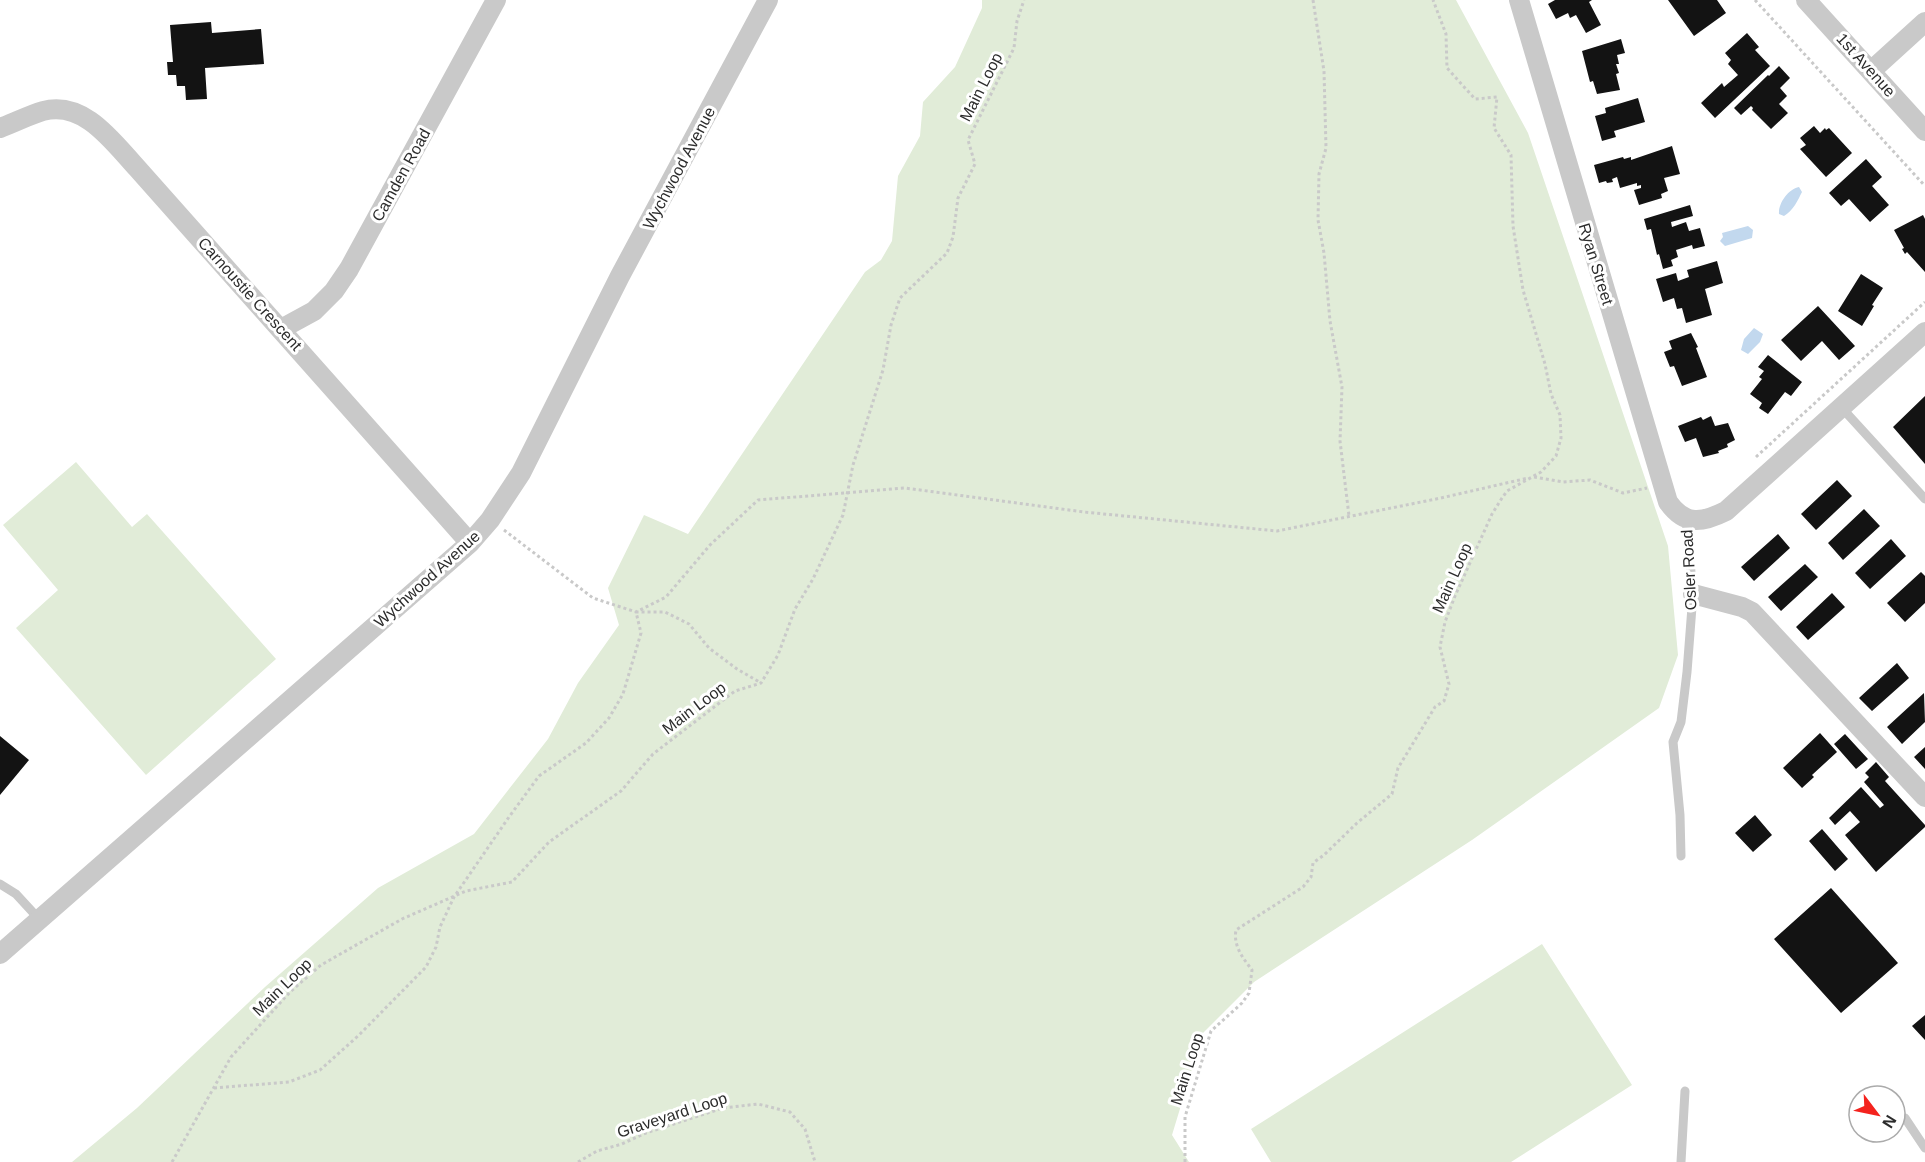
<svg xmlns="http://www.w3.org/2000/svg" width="1925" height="1162" viewBox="0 0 1925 1162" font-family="Arial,sans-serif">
  <rect width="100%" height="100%" fill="#fff"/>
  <path fill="#e1ecd8" d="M982,0H1456L1528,133L1668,546L1678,655L1659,708L1472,840L1254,982L1203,1033L1172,1135L1189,1162H72L137,1108L265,987L378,888L474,834L548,739L578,683L619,625L608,588L644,515L688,534L865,272L881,260L892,241L898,176L920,136L923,102L955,67L982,8Z
    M76,462L132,527L147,514L276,659L146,775L16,628L58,590L3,525Z
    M1542,944L1632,1085L1511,1162H1271L1251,1129Z"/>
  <path fill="#c2d8ee" d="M1799,187L1802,192C1798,200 1793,211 1784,216L1779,214C1778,204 1788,189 1799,187Z
    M1748,226L1753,230L1752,238L1725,246L1720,241L1723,237L1722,233Z
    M1754,328L1763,334L1760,342L1748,354L1741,350L1744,339Z"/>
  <path fill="#131313" d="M1555,0H1592L1589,2L1601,25L1586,33L1576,15L1570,18L1568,13L1556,19L1548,4Z
    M1668,0H1717L1726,13L1694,36Z
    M211,22L212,33L261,29L264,64L205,68L207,99L186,100L185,86H177L176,75H168L167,62H173L170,25Z
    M1747,33L1759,47L1755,50L1770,66L1715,118L1701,103L1722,83L1724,87L1738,75L1728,64L1731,60L1725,53Z
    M1621,39L1625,53L1617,55L1619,64H1616L1619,73L1616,74L1620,90L1597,94L1593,81L1590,82L1582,51Z
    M1779,66L1790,78L1780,88L1787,96L1779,104L1788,113L1771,129L1752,110L1753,108L1751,106L1741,115L1734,108L1768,75L1769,76Z
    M1638,98L1645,122L1614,131L1616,137L1602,141L1595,116L1606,113L1605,108Z
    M1814,126L1820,133L1825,128L1826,130L1829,128L1852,153L1826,177L1800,149L1806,145L1800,138Z
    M1672,146L1680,174L1664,178L1668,191L1661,194L1662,198L1639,205L1634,190L1641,188V185L1637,186V183L1620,188L1617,177L1612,179L1613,182L1607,183L1606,181L1599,183L1594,165L1623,157L1624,159L1631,157V160Z
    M1866,159L1882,177L1872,186L1889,205L1870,222L1849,199L1841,206L1829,193Z
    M1690,205L1693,216L1671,222L1672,227L1686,222L1689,231L1700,228L1705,246L1693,249L1692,245L1676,250L1678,257L1671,260L1673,266L1663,269L1659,254L1657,255L1651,229L1647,230L1644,219Z
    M1923,215L1925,219V272L1907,252L1905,254L1902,249L1904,248L1894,230Z
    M1717,261L1723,283L1705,289L1712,315L1686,323L1682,308L1677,309L1674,298L1663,302L1656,279L1676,273L1678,281L1689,277L1687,270Z
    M1861,274L1883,288L1872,305L1874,306L1862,326L1838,311Z
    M1818,306L1855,346L1839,360L1822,341L1801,361L1781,340Z
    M1691,333L1698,347L1696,348L1707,377L1682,386L1674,366L1670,367L1664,352L1672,349L1669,341Z
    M1768,355L1802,382L1791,396L1785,392L1768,414L1759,408L1762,403L1750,394L1762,379L1759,377L1764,371L1758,367Z
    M1925,396V464L1893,427Z
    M1711,416L1715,426L1728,423L1735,440L1727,444L1728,447L1718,451L1719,453L1703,457L1696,438L1685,442L1678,426L1701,417L1703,420Z
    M1837,480L1852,496L1816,530L1801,514Z
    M1864,509L1880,526L1843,560L1828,543Z
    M1778,534L1790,548L1754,581L1741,567Z
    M1891,539L1906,556L1870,589L1855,573Z
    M1805,564L1818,577L1781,611L1768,597Z
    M1921,572L1925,576V603L1905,622L1887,603Z
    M1832,593L1845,607L1808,640L1796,627Z
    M1897,663L1909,678L1872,711L1859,698Z
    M1924,693L1925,722L1902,744L1887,727Z
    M1820,733L1837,752L1812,775L1814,777L1802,788L1783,768Z
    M1845,734L1868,759L1856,769L1834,744Z
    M0,736L29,760L0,795Z
    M1925,747V769L1914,757Z
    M1876,762L1889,777L1885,781L1925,825V827L1876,872L1845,835L1860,822L1850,811L1835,825L1829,818L1861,787L1880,808L1884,805L1864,782L1869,777L1865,773Z
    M1755,815L1772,835L1753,852L1735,833Z
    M1822,829L1848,859L1835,871L1809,841Z
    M1831,888L1898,963L1841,1013L1774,939Z
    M1925,1015V1040L1912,1026Z"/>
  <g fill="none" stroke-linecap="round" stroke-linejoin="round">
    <path stroke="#c9c9c9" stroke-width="3" stroke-dasharray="3 3" stroke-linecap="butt" d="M1313,0L1324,71L1326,148L1319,174L1318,220L1324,253L1330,321L1342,387L1340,441L1349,516
      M1755,0L1925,186
      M1756,457L1925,302
      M1534,477L1563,482L1590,480L1623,493L1647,488
      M504,530L593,598L636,612L666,597L710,545L758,500L905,488L1084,512L1277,531L1441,498L1528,478
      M214,1088L289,1082L320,1070L359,1035L426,967L436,947L440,927L454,897L509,817L539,776L586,743L609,718L623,694L641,633L636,612H665L689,624L709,648L737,669L761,683
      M172,1162L231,1057L290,992L321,965L402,919L466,891L512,882L549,842L621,791L653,754L735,691L761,683L778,655L795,609L813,579L843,515L853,465L883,370L891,325L900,298L947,253L953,237L958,198L975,164L968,140L1014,48L1017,21L1024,0
      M578,1162L597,1151L622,1144L646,1133L723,1108L758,1104L790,1112L805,1129L815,1162
      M1185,1162V1117L1211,1031L1242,1003L1249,993L1252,970C1243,958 1233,946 1236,930L1303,887L1311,877L1313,863L1324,855L1357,823L1392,794L1398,768L1435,707L1444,701L1449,684L1440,647L1445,622L1455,596L1492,514L1502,498L1507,491L1541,472L1556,456L1561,438L1560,415L1551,394L1545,364L1523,290L1513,226L1511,155L1494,128L1497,97L1475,99L1447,68L1446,34L1433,0"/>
    <path stroke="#c9c9c9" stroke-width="9" d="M1841,407L1925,499
      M1681,856L1680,815L1673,742L1681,722L1687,672L1693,594L1686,519
      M0,884L16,894L39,919
      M1905,1118L1925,1148
      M1681,1162L1685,1091"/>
    <path stroke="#c9c9c9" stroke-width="20" d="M1519,0L1668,502C1685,526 1702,523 1726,511L1925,332
      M1806,0L1925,131
      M1871,71L1925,22
      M0,128C14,123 29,115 43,111C84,100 113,142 137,168L470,543
      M281,329L314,311L334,291L349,269L496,0
      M1693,594L1742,607L1752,612L1925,797
      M0,954L470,543L490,520L521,473L620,276L768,0"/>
  </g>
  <g text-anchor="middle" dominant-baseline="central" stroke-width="6" stroke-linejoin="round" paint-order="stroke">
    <g font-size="16" fill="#2c2c2c" stroke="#fff">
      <text transform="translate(1866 65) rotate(48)">1st Avenue</text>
      <text transform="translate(981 87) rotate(-63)">Main Loop</text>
      <text transform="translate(679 168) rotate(-62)">Wychwood Avenue</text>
      <text transform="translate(401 175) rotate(-61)">Camden Road</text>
      <text transform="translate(1596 264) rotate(73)">Ryan Street</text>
      <text transform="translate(250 294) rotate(48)">Carnoustie Crescent</text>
      <text transform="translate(1689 570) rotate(-93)">Osler Road</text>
      <text transform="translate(1452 578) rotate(-66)">Main Loop</text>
      <text transform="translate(427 579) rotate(-42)">Wychwood Avenue</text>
      <text transform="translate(694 708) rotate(-37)">Main Loop</text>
      <text transform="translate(282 987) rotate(-44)">Main Loop</text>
      <text transform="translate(1187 1069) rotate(-72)">Main Loop</text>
      <text transform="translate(672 1115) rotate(-18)">Graveyard Loop</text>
    </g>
  </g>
  <g transform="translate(1877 1114) rotate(122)"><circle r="28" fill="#ffffff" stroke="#ababab" stroke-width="1.5"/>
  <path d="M0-4.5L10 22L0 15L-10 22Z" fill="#f4231e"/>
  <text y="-9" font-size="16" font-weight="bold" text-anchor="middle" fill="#2c2c2c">N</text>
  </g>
</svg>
